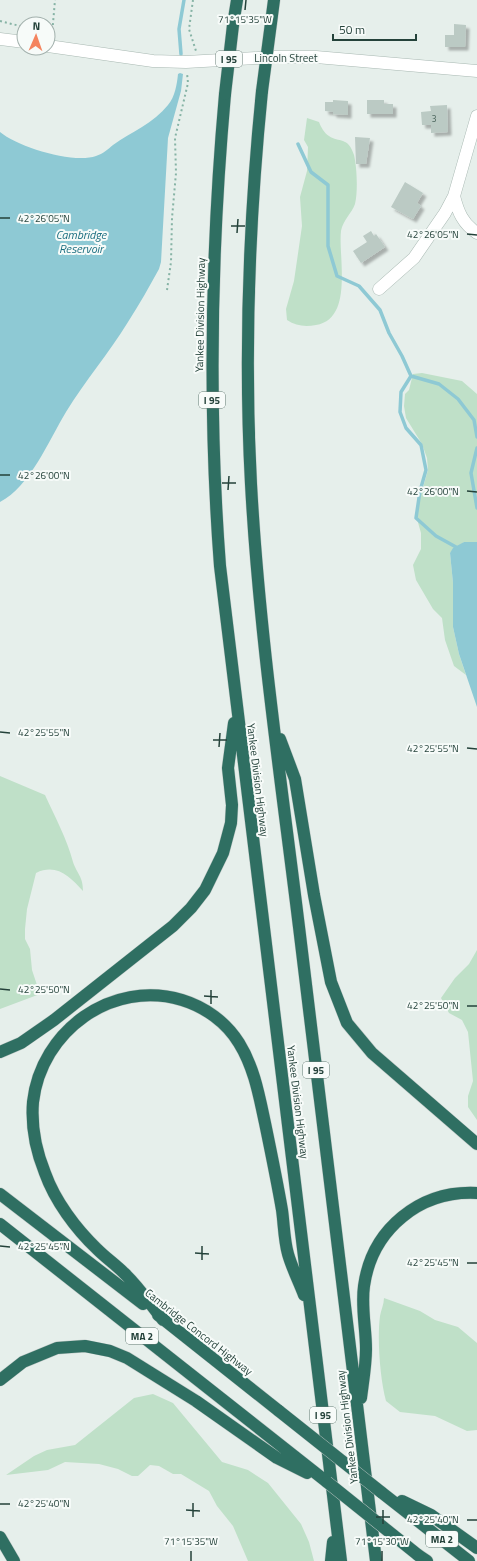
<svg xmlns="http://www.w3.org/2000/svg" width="477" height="1561" viewBox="0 0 477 1561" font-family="'Titillium Web',sans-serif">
  <defs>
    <filter id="shadow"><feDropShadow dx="3.5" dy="3.5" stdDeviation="1" flood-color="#0004"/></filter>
  </defs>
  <rect width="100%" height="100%" fill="#e6efeb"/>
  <path fill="#bfe0c8" d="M307,118L319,122C321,127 324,133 329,136C339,143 348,136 354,155C357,167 358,192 355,204C352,213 343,220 341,231C338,256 354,319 316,325C305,327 296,326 287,320L286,309L294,281L302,226L300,197L307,171L308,147L304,140Z
    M422,373L462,381L477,394V542H464L450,553L453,583V627L459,654L466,675L454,666L445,640L442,618L433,609L416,580L413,565L421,549V533L417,519L418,505L428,470L427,458L422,444L406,418L404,406L405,394L409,390L413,374Z
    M0,776L45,795C55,817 67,839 73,862C77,874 83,876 83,891C70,877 57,863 36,873L27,909L25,929V939L30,949L32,970L40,994L0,1009Z
    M477,950V1120L468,1107V1096L473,1081L468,1032L462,1020L449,1013L441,998L455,978L469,964Z
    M384,1298L420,1311L435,1320L458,1327L477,1343V1430L467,1431L435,1416L400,1412L386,1401C380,1379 377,1339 380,1316C381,1310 384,1304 384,1298Z
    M153,1394L173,1403L222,1462L248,1470L268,1483L301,1524L309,1542L314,1561H248L233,1526L217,1506L209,1491L181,1474H173L159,1466L150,1465L138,1476H132L118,1469L99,1464L65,1462L48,1470L6,1475L34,1456L47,1450L75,1445L134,1398Z"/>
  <path fill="#8ec9d4" d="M180,73L183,74L181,91L168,138L161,262L159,269C149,287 139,305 128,322C109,353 85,381 66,412C49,440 30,487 0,502V132C18,147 73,164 96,156C103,154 108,149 113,145C131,132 154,123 168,105C175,97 177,84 178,74Z
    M464,542H477V707L459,654L453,627V583L450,553L453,548Z"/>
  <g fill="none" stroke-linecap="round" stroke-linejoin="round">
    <path stroke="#8ec9d4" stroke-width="3.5" d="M181,54L179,29L184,0
      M298,144L311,172L328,185V246L337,276L359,286L380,310L389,333L402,356L411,376L401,392L400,412L406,428L421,445L426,470L420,491L416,518L436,536L456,547
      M411,376L439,384L458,399L474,420L477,437
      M477,448L471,473L477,508"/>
  </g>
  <path fill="#bbcac4" filter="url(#shadow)" d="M454,24L466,25L465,47H445V35H454Z
    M333,100L348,101V115L333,114V112L325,111V102H333Z
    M367,100H384V104H393V114H367Z
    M447,105L448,132L431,133V125H422L421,112L431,111L430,106Z
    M355,137L370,138L366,164H356Z
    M405,182L423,193L417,203L421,206L413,219L391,207Z
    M371,231L374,236L376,234L385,247L361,263L353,251L367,242L363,236Z"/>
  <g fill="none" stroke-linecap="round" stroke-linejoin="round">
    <g stroke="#a8b8b2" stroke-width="13">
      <path id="minor" d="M0,39L24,42
        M48,46L153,61L186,62L275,57H316L477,71
        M454,196C458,212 463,224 477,233
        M379,289L414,258L445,213L454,196L477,116"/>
    </g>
    <g stroke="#c2cac8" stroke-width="13">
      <path id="highway" d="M271,23L274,0
        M233,25L237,0
        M262,91C249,221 244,353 251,484C259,632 281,780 299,927C325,1138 350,1350 376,1561
        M225,94C211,251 208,409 220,566L341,1561
        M280,739L295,779L314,895L331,982L347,1023L372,1053L477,1144
        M0,1052L21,1043L54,1020L173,926L191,908L205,890L223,853L231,823L232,805L228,768L234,723
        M0,1194L143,1304
        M0,1224L327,1482
        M158,1315L279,1411
        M163,1320C150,1304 139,1287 124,1273C116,1265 106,1258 97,1249C76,1229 55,1201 45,1173C36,1151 31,1127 33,1102C41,1031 112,979 182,1000C205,1007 226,1022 239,1043C254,1067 259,1095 265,1123C271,1152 277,1181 282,1210C284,1224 284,1240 288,1254C292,1268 299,1282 304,1295
        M0,1380L23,1362L57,1348L85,1346L110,1351L127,1358L196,1401L277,1458L307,1473
        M361,1398C363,1382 366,1365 366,1349C366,1328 361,1307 364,1286C372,1229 420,1190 477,1193
        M381,1492L469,1561
        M402,1501L431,1515L477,1548
        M0,1537L14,1561
        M418,1555L427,1561
        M331,1561L333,1542"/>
    </g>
    <path stroke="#86b3a5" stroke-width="2" stroke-dasharray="2 3" stroke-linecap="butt" d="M193,0L189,29L196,51
      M0,21L24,27
      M52,35L55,0
      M167,290L171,262L172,218L176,173L175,138L188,83L187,73"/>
    <use href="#minor" stroke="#fff" stroke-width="12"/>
    <use href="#highway" stroke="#2f6f62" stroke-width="12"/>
    <g stroke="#c2cac8" stroke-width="13" stroke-linecap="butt">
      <path id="highway-bridge" d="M262,91L271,23
        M225,94L233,25
        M279,1411L381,1492
        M327,1482L418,1555"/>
    </g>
    <use href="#highway-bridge" stroke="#2f6f62" stroke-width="12"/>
  </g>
  <path fill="none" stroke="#24423a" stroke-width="1.5" d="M245,10L246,0M0,218H10M231,226H245M237,233L238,219M467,234L477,235M0,475H10M222,483H236M228,490L229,476M467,491L477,492M0,732L10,733M213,740H227M219,747L220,733M467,748L477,749M0,989L10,990M204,996L218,997M211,1004V990M467,1006H477M0,1246L10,1247M195,1253L209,1254M202,1260V1246M467,1263H477M0,1504H10M186,1510L200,1511M193,1517V1503M376,1517H390M467,1520H477M383,1524V1510M191,1561V1551M382,1561V1551"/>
  <g text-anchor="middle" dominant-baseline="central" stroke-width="4" stroke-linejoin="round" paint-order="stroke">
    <g font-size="9" fill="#4a645c">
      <text x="434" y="118">3</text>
    </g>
    <g fill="#f7fbf9" stroke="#637a73" stroke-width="1">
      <rect x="216" y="51" width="26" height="16" rx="3"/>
      <rect x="199" y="392" width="26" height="16" rx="3"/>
      <rect x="303" y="1062" width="26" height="16" rx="3"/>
      <rect x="126" y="1328" width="32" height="16" rx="3"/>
      <rect x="310" y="1407" width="26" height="16" rx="3"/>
      <rect x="426" y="1531" width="32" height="16" rx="3"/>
    </g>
    <g font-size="10" font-weight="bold" fill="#24423a">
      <text x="229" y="59">I 95</text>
      <text x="212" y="400">I 95</text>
      <text x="316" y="1070">I 95</text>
      <text x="142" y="1336">MA 2</text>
      <text x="323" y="1415">I 95</text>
      <text x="442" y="1539">MA 2</text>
    </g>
    <g font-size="11" fill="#24423a" stroke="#f7fbf9">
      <text x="286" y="58">Lincoln Street</text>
      <text transform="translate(200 315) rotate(-89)">Yankee Division Highway</text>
      <text transform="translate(258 780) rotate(83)">Yankee Division Highway</text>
      <text transform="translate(298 1102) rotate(83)">Yankee Division Highway</text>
      <text transform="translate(199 1332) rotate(38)">Cambridge Concord Highway</text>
      <text transform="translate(347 1427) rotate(-97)">Yankee Division Highway</text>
    </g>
    <g font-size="12" font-style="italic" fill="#1c6f80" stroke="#f7fbf9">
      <text x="81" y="234">Cambridge<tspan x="81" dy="14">Reservoir</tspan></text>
    </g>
  </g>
  <g font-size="10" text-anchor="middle" fill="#24423a" stroke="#f7fbf9" stroke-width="4" stroke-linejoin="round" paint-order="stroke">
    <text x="245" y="23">71°15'35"W</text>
    <text x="44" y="222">42°26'05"N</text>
    <text x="433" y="238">42°26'05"N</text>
    <text x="44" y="479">42°26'00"N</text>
    <text x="433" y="495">42°26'00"N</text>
    <text x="44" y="736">42°25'55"N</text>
    <text x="433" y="752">42°25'55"N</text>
    <text x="44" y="993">42°25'50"N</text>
    <text x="433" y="1009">42°25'50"N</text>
    <text x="44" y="1250">42°25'45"N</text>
    <text x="433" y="1266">42°25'45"N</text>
    <text x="44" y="1507">42°25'40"N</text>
    <text x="433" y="1523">42°25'40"N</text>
    <text x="191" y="1545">71°15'35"W</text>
    <text x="382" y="1545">71°15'30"W</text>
  </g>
  <g transform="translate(36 36) rotate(2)"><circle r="19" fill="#f7fbf9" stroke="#a3b1ad"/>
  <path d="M0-3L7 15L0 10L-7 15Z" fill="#f4845f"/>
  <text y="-6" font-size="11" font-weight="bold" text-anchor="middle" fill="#24423a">N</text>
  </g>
  <path d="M333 34v6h83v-6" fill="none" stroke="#24423a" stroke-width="2"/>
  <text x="339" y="34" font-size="12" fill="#24423a" stroke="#f7fbf9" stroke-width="3" paint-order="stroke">50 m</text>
</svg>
